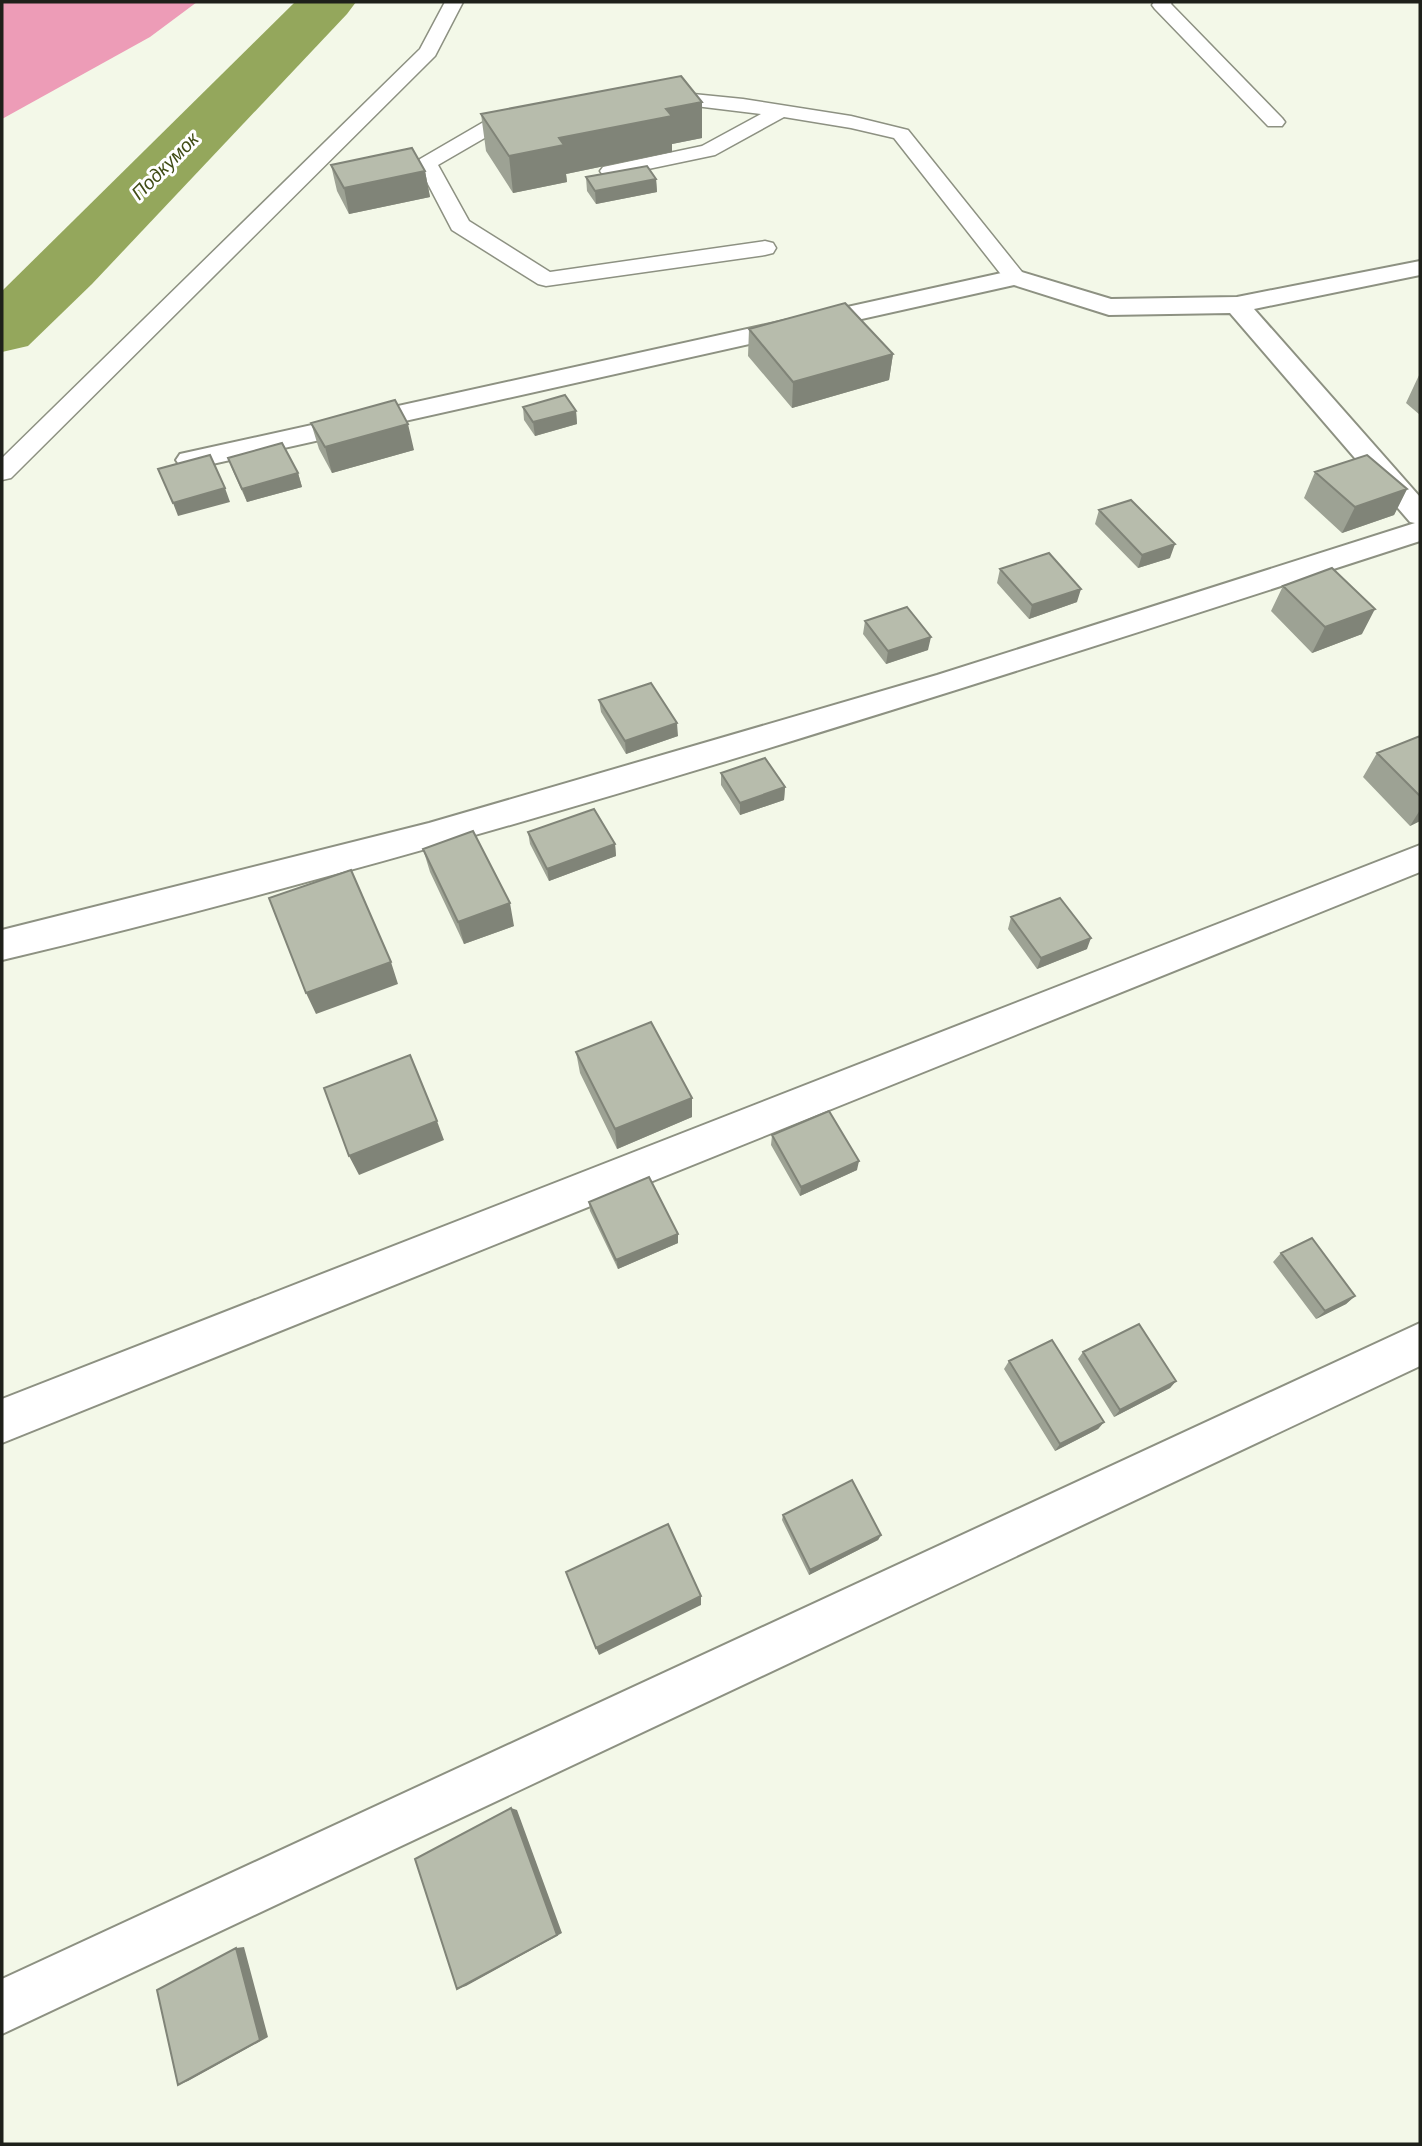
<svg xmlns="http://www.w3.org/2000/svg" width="1422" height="2146" viewBox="0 0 1422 2146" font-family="'Work Sans',sans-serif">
  <rect width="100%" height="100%" fill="#f3f8e8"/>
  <path fill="#ed9cb7" d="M2,2H197L150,37L2,119Z"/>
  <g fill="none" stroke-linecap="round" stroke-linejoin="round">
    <path fill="#94a75c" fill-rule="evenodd" d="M295,2H356L347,14L92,284L28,346L2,352V291Z"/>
    <g stroke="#8d9182" stroke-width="3">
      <path id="lane" d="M445,2H463L435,56L11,478L2,480V458L420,49Z
        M1154,2H1172L1171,4L1282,118L1285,122L1282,126H1268L1155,9L1152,5Z
        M653,90L743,99L851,116L908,130L1026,277L1023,282H1007L894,138L851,128L784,117L715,155L610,177L603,175L600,171L603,167L702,146L761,114L646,100L643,96L646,92Z
        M526,109L533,111L536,115L533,119L507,125L438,165L469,221L550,272L765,241L773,243L776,248L773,253L765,255L546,286L538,284L452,230L417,163L420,159L494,116Z"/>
    </g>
    <g stroke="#8d9182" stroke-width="4">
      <path id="street" d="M1420,261V275L1254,309L1420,497V541C951,693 482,845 2,960V930L429,823L937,675L1415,523L1410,522L1230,313L1109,315L1014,285L190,469L180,466L176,460L180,454L1015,270L1111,299L1237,297Z
        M1420,845V872L2,1443V1399Z
        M1420,1323V1366L2,2034V1979Z"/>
    </g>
    <use href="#lane" fill="#fff" fill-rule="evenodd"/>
    <use href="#street" fill="#fff" fill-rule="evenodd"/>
  </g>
  <path fill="#9da294" d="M481,114L702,138L672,144V152L566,174L567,182L513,193L486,151Z
    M331,165L425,171L430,197L349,214L337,191Z
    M586,177L656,179L657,192L596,204L587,191Z
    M749,329L893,354L889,380L792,408L748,356Z
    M1420,373V415L1406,403Z
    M523,407L576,411L577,424L535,436L524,420Z
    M311,423L414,450L332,473L319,449Z
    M228,458L298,473L302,487L247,502L233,471Z
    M1315,472L1407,489L1394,515L1342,533L1304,498Z
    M1099,510L1170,558L1138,568L1095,524Z
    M1000,569L1077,602L1029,619L997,583Z
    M1283,586L1362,634L1312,653L1271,611Z
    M865,621L928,650L886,664L863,634Z
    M599,700L678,736L626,754L601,712Z
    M1420,736V821L1410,826L1363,777L1377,753Z
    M721,773L785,787L784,800L740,815L721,785Z
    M528,832L615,844L616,856L549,881L530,844Z
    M423,849L514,926L464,944L430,872Z
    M1011,917L1087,949L1037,969L1008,929Z
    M576,1052L692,1098V1117L617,1149L580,1073Z
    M772,1135L857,1170L800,1196L771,1145Z
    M589,1202L678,1243L618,1269L590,1211Z
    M1281,1253L1355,1296L1346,1304L1316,1319L1273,1262Z
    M1083,1352L1176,1381L1170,1388L1114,1417L1078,1359Z
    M1009,1361L1104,1422L1098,1429L1055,1451L1004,1369Z
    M783,1515L881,1535L878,1540L809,1575L782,1520Z"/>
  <path fill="#808478" d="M702,102V138L672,144V152L566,174L567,182L513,193L509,156L559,138L666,109Z
    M425,171L430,197L349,214L344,188Z
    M656,179L657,192L596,204L595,191Z
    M893,354L889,380L792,408L793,382Z
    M576,411L577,424L535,436L533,422Z
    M408,424L414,450L332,473L325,447Z
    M298,473L302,487L247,502L242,489Z
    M225,488L230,502L178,516L173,503Z
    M1407,489L1394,515L1342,533L1355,507Z
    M1175,544L1170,558L1138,568L1142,555Z
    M1081,589L1077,602L1029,619L1032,605Z
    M1375,609L1362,634L1312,653L1325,627Z
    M931,637L928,650L886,664L888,651Z
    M677,723L678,736L626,754L625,741Z
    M785,787L784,800L740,815V803Z
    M1420,810V821L1410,826Z
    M615,844L616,856L549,881L547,869Z
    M510,903L514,926L464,944L458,922Z
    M1091,938L1087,949L1037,969L1041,958Z
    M391,962L398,984L316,1014L306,993Z
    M692,1098V1117L617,1149L615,1129Z
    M437,1121L444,1140L359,1175L349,1156Z
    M859,1161L857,1170L800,1196L801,1187Z
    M678,1234V1243L618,1269L616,1260Z
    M1355,1296L1346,1304L1316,1319L1325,1311Z
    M1176,1381L1170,1388L1114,1417L1120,1410Z
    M1104,1422L1098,1429L1055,1451L1060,1444Z
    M881,1535L878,1540L809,1575L810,1570Z
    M701,1596V1605L599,1655L596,1648Z
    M511,1808L517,1810L562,1933L466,1986L457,1989Z
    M244,1947L268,2037L188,2081L178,2085L236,1948Z"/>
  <path fill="#b7bcac" stroke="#808478" stroke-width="2" d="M681,76L702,102L666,109L672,116L559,138L564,145L509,156L481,114Z
    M412,148L425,171L344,188L331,165Z
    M647,166L656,179L595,191L586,177Z
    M845,303L893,354L793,382L749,329Z
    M565,395L576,411L533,422L523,407Z
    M395,400L408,424L325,447L311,423Z
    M282,443L298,473L242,489L228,458Z
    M210,455L225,488L173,503L158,469Z
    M1367,455L1407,489L1355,507L1315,472Z
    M1131,500L1175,544L1142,555L1099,510Z
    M1049,553L1081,589L1032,605L1000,569Z
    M1332,568L1375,609L1325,627L1283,586Z
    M907,607L931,637L888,651L865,621Z
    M651,683L677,723L625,741L599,700Z
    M1420,736V796L1377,753Z
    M765,758L785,787L740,803L721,773Z
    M594,809L615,844L547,869L528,832Z
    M473,831L510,903L458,922L423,849Z
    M351,870L391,962L306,993L269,898Z
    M1060,898L1091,938L1041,958L1011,917Z
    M651,1022L692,1098L615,1129L576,1052Z
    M410,1055L437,1121L349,1156L324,1088Z
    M829,1111L859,1161L801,1187L772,1135Z
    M649,1177L678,1234L616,1260L589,1202Z
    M1312,1238L1355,1296L1325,1311L1281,1253Z
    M1139,1324L1176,1381L1120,1410L1083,1352Z
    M1052,1340L1104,1422L1060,1444L1009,1361Z
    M852,1480L881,1535L810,1570L783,1515Z
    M668,1524L701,1596L596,1648L566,1572Z
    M511,1808L557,1935L457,1989L415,1859Z
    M236,1948L260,2040L178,2085L157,1990Z"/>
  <g text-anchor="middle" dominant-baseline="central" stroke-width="6" stroke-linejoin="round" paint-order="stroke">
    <g font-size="19" font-style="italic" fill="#414d16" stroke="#fff">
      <text transform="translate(165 166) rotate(-45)">Подкумок</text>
    </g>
  </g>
  <rect width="1422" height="2146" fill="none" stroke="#1e201a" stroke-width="7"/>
</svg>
